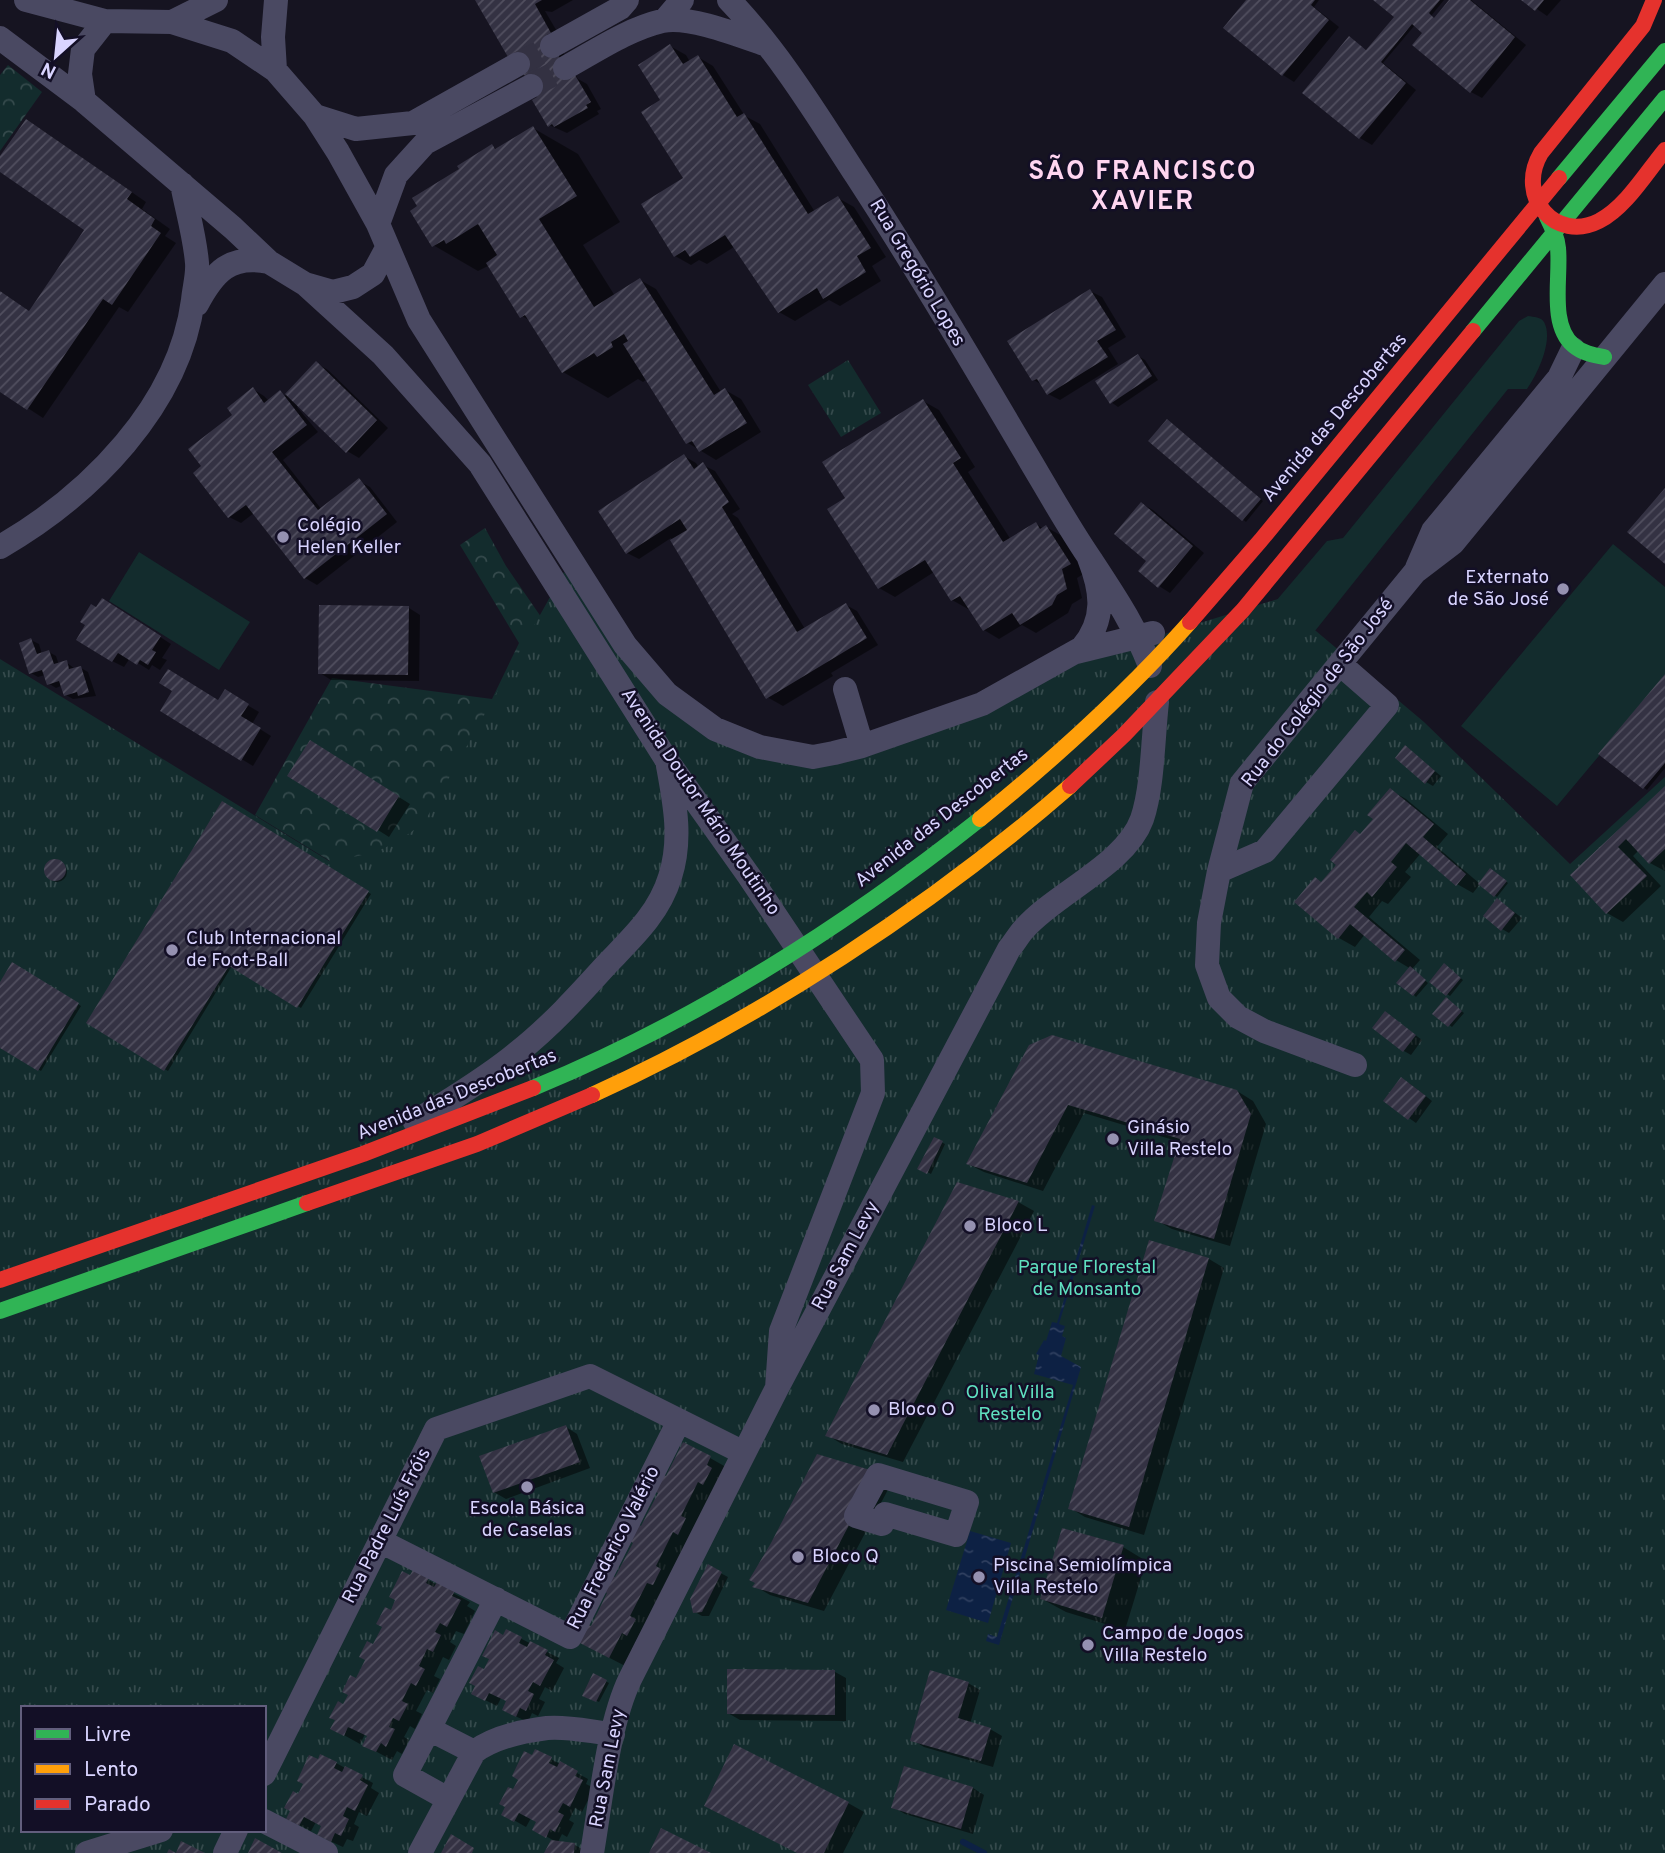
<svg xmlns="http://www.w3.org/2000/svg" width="1665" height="1853" viewBox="0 0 1665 1853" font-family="Overpass,sans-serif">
  <defs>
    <pattern id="forest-crowns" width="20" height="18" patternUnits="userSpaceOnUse" patternTransform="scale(1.75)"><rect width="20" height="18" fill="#132c2d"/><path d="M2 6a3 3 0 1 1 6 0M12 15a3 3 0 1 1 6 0" fill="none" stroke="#354a4c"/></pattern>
    <pattern id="park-tufts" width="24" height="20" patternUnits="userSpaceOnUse" patternTransform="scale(1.75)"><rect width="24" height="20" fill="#132c2d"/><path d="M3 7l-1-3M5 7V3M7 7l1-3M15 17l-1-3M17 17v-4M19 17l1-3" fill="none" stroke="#354a4c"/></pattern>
    <pattern id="water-ripples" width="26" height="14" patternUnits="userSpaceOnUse" patternTransform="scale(1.75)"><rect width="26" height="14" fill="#0d2144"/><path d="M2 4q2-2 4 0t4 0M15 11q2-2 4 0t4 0" fill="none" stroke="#304060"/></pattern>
    <pattern id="building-hatch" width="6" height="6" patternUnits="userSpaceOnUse" patternTransform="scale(1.75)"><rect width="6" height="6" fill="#343243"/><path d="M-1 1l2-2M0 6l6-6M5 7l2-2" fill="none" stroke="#514f5f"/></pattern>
  </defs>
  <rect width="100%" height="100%" fill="#161421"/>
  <path fill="#132c2d" d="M1528,316C1534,317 1541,317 1544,322C1554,340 1537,375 1527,389H1508L1299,651L1252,629L1327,541L1343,538L1519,321Z
    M1613,544L1665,587V677L1557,806L1461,726Z
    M139,552L250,622L219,670L109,601Z"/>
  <path fill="url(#forest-crowns)" d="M8,65L42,92L0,151V75Z
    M485,528L506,566L579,672L608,725L656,800L650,843L635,903L613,928L530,1009L433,1086L377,1116L321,1140L200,1187L101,1218L0,1256V1156L273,1039L307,1010L379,891L255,815L332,678L492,699L519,643L460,545Z"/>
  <path fill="url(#park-tufts)" fill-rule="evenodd" d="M848,360L881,413L841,437L808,385Z
    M564,572L664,696L714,731L834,753L1044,671L1278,599L1424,722L1570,864L1665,777V1853H0V659L329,861C374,854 389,851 425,821ZM23,1708H264V1830H23Z"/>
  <path fill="url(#water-ripples)" d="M1092,1205L1095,1206L1059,1324L1065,1326L1062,1336L1066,1338L1061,1356L1081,1367L999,1645L986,1641L988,1634L997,1637L1073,1385L1034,1374L1039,1355L1036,1354L1044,1340L1046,1341L1052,1322L1057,1323Z
    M970,1531L1011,1543L988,1623L946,1610Z"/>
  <path fill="#0007" d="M477,0H573L552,12L545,11L562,40L557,42L564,54L578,79L587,84L601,109L597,111L599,114L567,133L549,125L539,98Z
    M1249,0H1319L1314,7L1339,27L1294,82L1283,75L1226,28Z
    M1376,0H1444L1431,16L1435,20L1452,0H1471L1526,45L1482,98L1471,92L1425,32L1415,25L1383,63L1416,90L1372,145L1360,138L1305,93L1349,38L1368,51L1396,17Z
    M1524,0H1561L1547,16Z
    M670,46L686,55L690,62L698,57L713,66L745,116L760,124L815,212L838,198L854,207L886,257L872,266L881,281L840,306L829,300L795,321L779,312L734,247L707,264L699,260L691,265L675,256L685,178L663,101Z
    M533,128L578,154L620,222L583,245L615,296L640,280L656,289L721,392L725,390L741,399L761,432L716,460L688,443L647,379L643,382L638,379L608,398L563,372L532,322L522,316L488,266L478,271L433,245L461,170L492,146L498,150Z
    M42,130L146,202L142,209L170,229L165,236L176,243L128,312L119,307L43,418L0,390V291L30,312L87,230L0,170V159Z
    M1090,291L1102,297L1126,337L1108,348L1118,364L1060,400L1048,394L1044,386L1034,380Z
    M1138,356L1145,360L1158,380L1118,407L1111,402Z
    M316,363L328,370L388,428L359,458L347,451L299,405L297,407L318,432L283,460L322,510L359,481L370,487L397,522L317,585L305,578L254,513L241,523L229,517L204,466L253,389L264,396L269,401L280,393L285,396Z
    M923,401L939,410L975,467L968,472L1011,540L1036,524L1044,529L1046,527L1062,536L1085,573L1077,578L1082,598L1072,604L1068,613L1036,633L1022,625L999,639L984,630L970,608L968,609L952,600L934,572L895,597L879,588L847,499Z
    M1170,423L1263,501L1246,522L1150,441Z
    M684,456L696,463L699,468L703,465L715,471L740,509L732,514L738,518L805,629L846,605L857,611L878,645L831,673L833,676L783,706L767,697L671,538L639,559L627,553Z
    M1142,504L1153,510L1204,553L1170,593L1159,586L1149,560Z
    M114,607L171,644L162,658L167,660L160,670L152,665L149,670L130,658L124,667L112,661L88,625L97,609Z
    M409,608L420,615L419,681L331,680L320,673Z
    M31,640L39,644L42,654L49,652L56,656L59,665L66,662L75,669L81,668L88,672L96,696L73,699L66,695L63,685L56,688L48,683L45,675L38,677L31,673Z
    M1665,677V768L1647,790L1601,754Z
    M225,692L259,712L252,724L271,736L253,766L162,711L219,702Z
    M1406,748L1441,776L1433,786L1426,782Z
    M322,749L410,804L389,837L378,830Z
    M1665,789V871L1650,863L1639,850L1633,856L1661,886L1623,922L1607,913L1572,875Z
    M1390,790L1406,799L1448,834L1437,847L1480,884L1494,872L1508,883L1497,897L1480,884L1473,893L1457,884L1421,853L1405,872L1411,877L1388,904L1382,901L1369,917L1420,960L1412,969L1428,983L1416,997L1414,995L1411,969L1396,960L1365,934L1355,947L1339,938L1322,883L1375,819Z
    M223,803L371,894L301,1008L232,966L168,1071L88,1023Z
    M47 872a10 10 0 1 1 20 0a10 10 0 1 1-20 0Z
    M1498,900L1522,918L1509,933L1502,929Z
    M13,964L81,1006L41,1071L0,1046V985Z
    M1447,967L1463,980L1450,996L1447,994Z
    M1449,1001L1464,1013L1452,1027L1434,1013Z
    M1386,1013L1422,1040L1411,1055L1404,1051Z
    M1030,1046L1237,1091L1253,1101L1266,1124L1230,1246L1172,1229L1156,1220L1180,1142L1084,1113L1043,1191L984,1172L968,1164Z
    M1409,1083L1432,1101L1416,1123L1385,1101Z
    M935,1139L945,1144L931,1174L920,1168Z
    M957,1184L1018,1202L1034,1211L903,1462L842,1444L827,1435Z
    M1150,1243L1209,1259L1224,1268L1144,1535L1085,1517L1070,1508Z
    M566,1427L577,1434L590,1468L506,1499L494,1492Z
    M710,1458L733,1471L633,1670L602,1654L591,1629L667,1478Z
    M892,1482L824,1611L770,1595L755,1586Z
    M1123,1547L1146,1561L1125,1630L1066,1612L1042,1599Z
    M709,1567L728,1577L709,1616H702L695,1612Z
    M413,1572L470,1602L467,1606L475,1611L464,1634L456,1631L450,1642L456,1646L449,1660L443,1657L434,1676L440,1679L433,1693L427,1690L416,1711L422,1714L415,1729L410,1726L404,1737L409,1740L402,1754L397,1751L392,1760L364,1745L369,1736L365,1734L360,1744L333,1729Z
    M506,1631L559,1658L556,1663L564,1668L552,1691L545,1687L539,1699L545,1702L538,1716L532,1713L528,1722L515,1716L508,1701L501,1698L497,1706L485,1700V1671Z
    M835,1672L846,1678V1721L740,1720L728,1713Z
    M594,1675L609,1683L599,1702L584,1695Z
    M968,1683L980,1690L970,1724L990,1729L1002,1736L993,1767L924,1747L913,1740Z
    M536,1751L588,1779L586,1784L594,1788L582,1812L575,1808L569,1820L574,1823L567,1837L562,1834L558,1842L575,1845L582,1849L581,1853H545L553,1840L534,1830L538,1822L531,1818L526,1827L503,1814Z
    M336,1763L373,1783L371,1788L379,1793L367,1816L359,1812L354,1824L359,1827L353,1841L347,1839L343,1847L330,1841L323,1826L316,1822L311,1831L299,1825V1796Z
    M973,1788L984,1795L973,1834L905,1814L893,1807Z
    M848,1803L864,1812L843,1853H798Z"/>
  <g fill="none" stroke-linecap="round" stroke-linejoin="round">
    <path stroke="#0d2144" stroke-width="6" d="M963,1842L984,1853"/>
  </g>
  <path fill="url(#building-hatch)" d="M475,0H542L535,4L551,33L547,35L571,78L575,75L591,102L586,105L588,108L554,127L552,124L548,127L532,100L537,97L531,86L512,55L508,57Z
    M1246,0H1315L1311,5L1329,20L1282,76L1223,28Z
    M1373,0H1440L1429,13L1434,18L1449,0H1470L1515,37L1470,93L1412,45L1422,33L1412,24L1381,62L1406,83L1359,139L1302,93L1349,36L1366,50L1394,17Z
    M1521,0H1544L1535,11Z
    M670,44L683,64L698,55L737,117L744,113L808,214L838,196L871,248L857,256L866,272L823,299L817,288L778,313L725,235L690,257L685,250L674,257L641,204L683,178L641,112L660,100L638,65Z
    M26,119L132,192L127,199L155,219L151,226L161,233L112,305L103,299L27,410L0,392V291L29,311L84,230L0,172V156Z
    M533,126L577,196L539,219L594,307L640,278L714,395L725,388L747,423L699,452L692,441L686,444L623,344L628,341L624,334L611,342L613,347L597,357L594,353L562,373L525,315L520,318L486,263L497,255L478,224L446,244L444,240L432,247L410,211L417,206L412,198L459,169L457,166L492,144L495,149Z
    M1090,289L1116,330L1097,341L1108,357L1047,395L1037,379L1032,381L1007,341Z
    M1138,354L1152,376L1110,404L1095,381Z
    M316,361L377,420L346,453L285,394Z
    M253,387L264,403L280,390L307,425L272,452L318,510L359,478L387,514L304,579L246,505L228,518L193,473L201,466L188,449L232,415L227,408Z
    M923,399L961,458L953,463L1003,542L1036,522L1040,529L1046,525L1071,564L1062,569L1067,589L1057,595L1052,605L1020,625L1012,613L983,631L960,596L951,601L925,560L878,589L827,509L845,498L822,462Z
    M1167,419L1261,499L1242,521L1148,441Z
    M684,454L694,469L703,462L729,502L722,507L797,632L846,603L867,638L766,699L670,540L687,530L680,519L626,554L598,511Z
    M1665,488V564L1627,532Z
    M1141,502L1193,546L1158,588L1138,571L1146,561L1114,534Z
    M102,598L161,636L152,650L156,652L148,665L140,660L137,665L118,653L112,662L76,640L85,625L80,622L91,604L96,607Z
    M319,605L409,606L408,675L318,674Z
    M31,638L37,654L49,650L54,664L67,660L69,669L81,666L89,692L78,696L77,692L64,696L59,681L47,685L42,670L29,674L19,643Z
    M168,669L218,700L225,689L249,704L241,716L261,728L241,761L160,711L172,691L159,683Z
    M1665,674V763L1643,789L1598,754Z
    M310,740L399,796L377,832L287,776Z
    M1405,745L1435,771L1425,784L1395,758Z
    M1665,786V849L1649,864L1626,839L1618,847L1647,876L1606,914L1570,875Z
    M1390,788L1434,824L1423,837L1466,874L1456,886L1406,843L1391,862L1397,867L1372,897L1367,892L1354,907L1405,950L1395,962L1350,924L1338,939L1294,902L1315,877L1321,882L1336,865L1330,860L1355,830L1360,834L1373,819L1367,815Z
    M222,801L369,891L297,1008L229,966L164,1071L86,1023Z
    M44 870a11 11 0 1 1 22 0a11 11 0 1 1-22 0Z
    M1490,868L1507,881L1494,897L1478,884Z
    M1497,898L1515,913L1501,931L1483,916Z
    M12,962L79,1003L38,1071L0,1048V982Z
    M1444,963L1461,978L1446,996L1429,982Z
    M1410,966L1426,980L1413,996L1396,983Z
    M1446,997L1462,1011L1448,1027L1432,1014Z
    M1385,1011L1416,1035L1403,1052L1372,1028Z
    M1052,1035L1237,1090L1251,1114L1214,1239L1154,1221L1180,1139L1099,1114L1068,1105L1027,1183L966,1164L1029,1045Z
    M1401,1077L1426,1096L1408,1120L1383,1101Z
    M934,1137L943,1141L927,1174L917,1169Z
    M957,1182L1019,1201L887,1455L825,1436Z
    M1149,1240L1209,1258L1129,1527L1068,1509Z
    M566,1425L580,1462L493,1493L479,1456Z
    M683,1442L711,1456L707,1465L712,1468L703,1485L698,1482L681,1516L686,1518L678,1535L673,1532L656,1566L661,1569L653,1585L647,1583L630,1616L636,1619L627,1636L622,1633L609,1658L576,1641L585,1624L591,1626L607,1593L601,1590L609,1574L615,1577L633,1543L627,1539L635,1523L641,1526L658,1493L652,1490L661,1473L666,1476Z
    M817,1454L877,1472L808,1603L752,1587L755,1583L749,1580L771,1543Z
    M1062,1528L1124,1545L1102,1618L1040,1599Z
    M708,1564L722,1572L702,1612L693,1613L690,1599Z
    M413,1570L429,1578L426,1583L434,1587L437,1582L455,1591L452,1596L461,1600L447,1627L440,1623L435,1632L441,1635L433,1652L427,1649L419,1666L425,1669L416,1686L411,1683L402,1701L408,1704L399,1721L393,1718L389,1727L395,1729L386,1747L381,1743L376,1752L362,1746L367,1736L348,1727L344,1736L330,1729L335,1720L329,1718L338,1701L343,1704L348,1695L342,1692L350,1675L356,1678L365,1660L359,1657L367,1641L373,1644L382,1627L376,1624L385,1607L391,1610L395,1600L389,1597L402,1571L410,1575Z
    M506,1629L522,1637L519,1643L527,1647L530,1641L548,1650L545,1655L554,1660L540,1686L533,1682L528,1691L534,1694L526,1711L520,1708L516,1717L502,1710L506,1701L489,1693L485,1701L471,1694L475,1686L469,1683L478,1666L484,1669L489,1659L482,1656L495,1630L503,1635Z
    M727,1669L835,1670V1715L727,1714Z
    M930,1670L969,1682L958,1718L991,1728L981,1761L910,1741Z
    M593,1673L607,1680L596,1702L582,1696Z
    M734,1744L849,1802L824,1853H797L704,1806Z
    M535,1749L552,1757L549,1763L557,1767L560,1761L578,1771L575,1776L583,1780L570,1807L563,1803L558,1812L564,1815L555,1832L550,1829L546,1838L532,1830L536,1822L519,1813L514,1822L501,1815L505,1807L499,1804L508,1787L513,1789L518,1780L512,1776L524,1751L532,1755Z
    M320,1754L337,1762L334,1768L342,1772L345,1766L363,1775L360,1780L368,1785L355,1811L347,1807L343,1816L349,1819L341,1836L335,1833L331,1842L317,1835L321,1826L304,1817L299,1826L286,1819L290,1811L284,1808L293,1791L298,1794L303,1784L297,1781L309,1755L318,1759Z
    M904,1766L973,1787L961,1829L891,1808Z
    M661,1828L711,1853H649Z
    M451,1834L474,1848L472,1853H441Z
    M255,1838L282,1853H248Z
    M551,1840L575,1843L574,1853H544Z
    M181,1841L205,1853H167L169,1849L176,1853Z"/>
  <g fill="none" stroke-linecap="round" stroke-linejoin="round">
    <path stroke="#333142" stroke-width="24" stroke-dasharray="24 12" stroke-linecap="butt" d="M518,64L552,46
      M531,86L565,68"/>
    <path stroke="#4a4962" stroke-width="24" d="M26,0L105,21L172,22L232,41L275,70L315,116L338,152L378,224L419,320L625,645L667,694L715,729L760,747L813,757L834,753L862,746L982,704L1082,648C1106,619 1102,591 1089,558
      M729,0C779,52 817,115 856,175C921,275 981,377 1041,479C1057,506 1073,534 1091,560C1115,597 1134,624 1150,666
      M665,20L682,0
      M172,22L216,0
      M0,38L84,101L233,228L269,262L305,284L333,292L353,287L373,274L387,248
      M552,46L620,8L627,0
      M565,68C596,51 628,29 662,21C689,15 741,36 767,45
      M275,70L273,37L276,0
      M84,101L80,74L83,49L105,21
      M315,116L356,129L413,123L518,64
      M378,224L396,175L425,143L531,86
      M305,284L383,355L480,464L666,759L749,876L872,1060L873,1093L781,1331L777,1388
      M197,304C214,272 230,254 269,262
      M0,547C90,495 179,406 193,300C194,288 198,275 197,263C195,237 187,210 182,184
      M1417,568L1433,531L1559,378L1573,349
      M1076,652L1153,633
      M845,689L862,746
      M1219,871L1265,851L1387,705L1340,664
      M1355,1065L1264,1031L1238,1017L1219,998L1207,965L1209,923L1219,871L1242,783L1415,572L1453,543L1665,284
      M415,1122C449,1100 486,1079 517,1053C551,1026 579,995 608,963C633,937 659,913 670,877C682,840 675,804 668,766
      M878,1475L967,1502L956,1535L885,1514L882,1524L856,1516Z
      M380,1541L570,1637L679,1421
      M429,1729L496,1599
      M264,1774L436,1429L590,1376L744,1453
      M448,1799L405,1775L429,1729L474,1752
      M264,1821L326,1853
      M87,1853L161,1830
      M225,1853L236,1830
      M420,1853L474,1752C493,1738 523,1731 547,1728C568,1726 592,1732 613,1734
      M592,1853C601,1801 608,1725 630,1679L777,1388L1009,949C1015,942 1019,934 1025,928C1056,893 1126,864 1142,819C1153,787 1153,736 1157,702"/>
    <path stroke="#30b455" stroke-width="16" d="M1559,178L1665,51
      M1547,217C1552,227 1557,237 1558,248C1561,277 1549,324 1573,345C1582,353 1593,355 1604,357
      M1473,331L1665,98
      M533,1088C694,1022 844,927 980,819
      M0,1311L307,1203"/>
    <path stroke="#ff9f0a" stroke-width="16" d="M980,819C1054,759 1126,694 1190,622
      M592,1095C760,1019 931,907 1070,786"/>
    <path stroke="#e5322d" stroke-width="16" d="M1654,0L1643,26L1541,153C1515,197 1556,243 1599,221C1626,207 1646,173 1665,150
      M1190,622L1261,540L1559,178
      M1070,786L1124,735L1243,610L1473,331
      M307,1203L477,1144L592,1095
      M0,1280L363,1154L533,1088"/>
  </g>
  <g fill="#9591b1" stroke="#130f26" stroke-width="2.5">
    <circle cx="283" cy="537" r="7"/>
    <circle cx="1563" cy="589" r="7"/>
    <circle cx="172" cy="950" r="7"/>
    <circle cx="1113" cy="1139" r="7"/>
    <circle cx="970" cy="1226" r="7"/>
    <circle cx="874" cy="1410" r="7"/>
    <circle cx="527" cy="1487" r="7"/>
    <circle cx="798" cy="1557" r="7"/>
    <circle cx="979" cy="1577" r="7"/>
    <circle cx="1088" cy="1645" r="7"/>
  </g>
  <g text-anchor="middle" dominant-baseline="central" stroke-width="5" stroke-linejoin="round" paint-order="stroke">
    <g font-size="19" fill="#d9d4ff" stroke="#130f26">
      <text transform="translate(917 273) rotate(59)">Rua Gregório Lopes</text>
      <text transform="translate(1335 418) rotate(-50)">Avenida das Descobertas</text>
      <text transform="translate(1318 693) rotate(-52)">Rua do Colégio de São José</text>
      <text transform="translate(700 802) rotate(56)">Avenida Doutor Mário Moutinho</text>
      <text transform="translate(942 818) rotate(-38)">Avenida das Descobertas</text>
      <text transform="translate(457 1095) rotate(-22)">Avenida das Descobertas</text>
      <text transform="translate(846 1256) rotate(-62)">Rua Sam Levy</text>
      <text transform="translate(387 1526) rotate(-63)">Rua Padre Luís Fróis</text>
      <text transform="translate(614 1548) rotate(-63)">Rua Frederico Valério</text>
      <text transform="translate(608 1768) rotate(-79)">Rua Sam Levy</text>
    </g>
    <g font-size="19" fill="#d9d4ff" stroke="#130f26" text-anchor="start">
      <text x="297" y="526">Colégio<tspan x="297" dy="22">Helen Keller</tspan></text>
      <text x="1549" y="578" text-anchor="end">Externato<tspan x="1549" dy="22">de São José</tspan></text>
      <text x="186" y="939">Club Internacional<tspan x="186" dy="22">de Foot-Ball</tspan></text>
      <text x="1127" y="1128">Ginásio<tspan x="1127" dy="22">Villa Restelo</tspan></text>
      <text x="984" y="1226">Bloco L</text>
      <text x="888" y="1410">Bloco O</text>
      <text x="527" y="1509" text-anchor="middle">Escola Básica<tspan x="527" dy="22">de Caselas</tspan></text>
      <text x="812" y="1557">Bloco Q</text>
      <text x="993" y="1566">Piscina Semiolímpica<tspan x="993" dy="22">Villa Restelo</tspan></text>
      <text x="1102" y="1634">Campo de Jogos<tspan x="1102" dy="22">Villa Restelo</tspan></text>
    </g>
    <g font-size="19" fill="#5fe0c0" stroke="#130f26">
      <text x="1087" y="1268">Parque Florestal<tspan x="1087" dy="22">de Monsanto</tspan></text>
      <text x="1010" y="1393">Olival Villa<tspan x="1010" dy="22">Restelo</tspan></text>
    </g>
    <g font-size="26" font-weight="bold" letter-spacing="2" fill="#ffd6f0" stroke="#130f26">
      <text x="1143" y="172">SÃO FRANCISCO<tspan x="1143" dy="30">XAVIER</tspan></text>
    </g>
  </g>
  <rect x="21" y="1706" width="245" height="126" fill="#130f26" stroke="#625e7d" stroke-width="2"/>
  <rect x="35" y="1729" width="35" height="10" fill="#30b455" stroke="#625e7d" stroke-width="2"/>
  <text x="84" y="1741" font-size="21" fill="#d9d4ff">Livre</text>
  <rect x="35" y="1764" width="35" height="10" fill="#ff9f0a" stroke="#625e7d" stroke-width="2"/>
  <text x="84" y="1776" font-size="21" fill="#d9d4ff">Lento</text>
  <rect x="35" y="1799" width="35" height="10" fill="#e5322d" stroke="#625e7d" stroke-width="2"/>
  <text x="84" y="1811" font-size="21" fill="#d9d4ff">Parado</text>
  <g transform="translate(56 56) rotate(207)" stroke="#130f26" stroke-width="5" paint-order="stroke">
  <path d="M0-5L12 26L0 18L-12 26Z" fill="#d9d4ff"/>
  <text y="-10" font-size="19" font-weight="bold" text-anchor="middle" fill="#d9d4ff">N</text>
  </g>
</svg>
